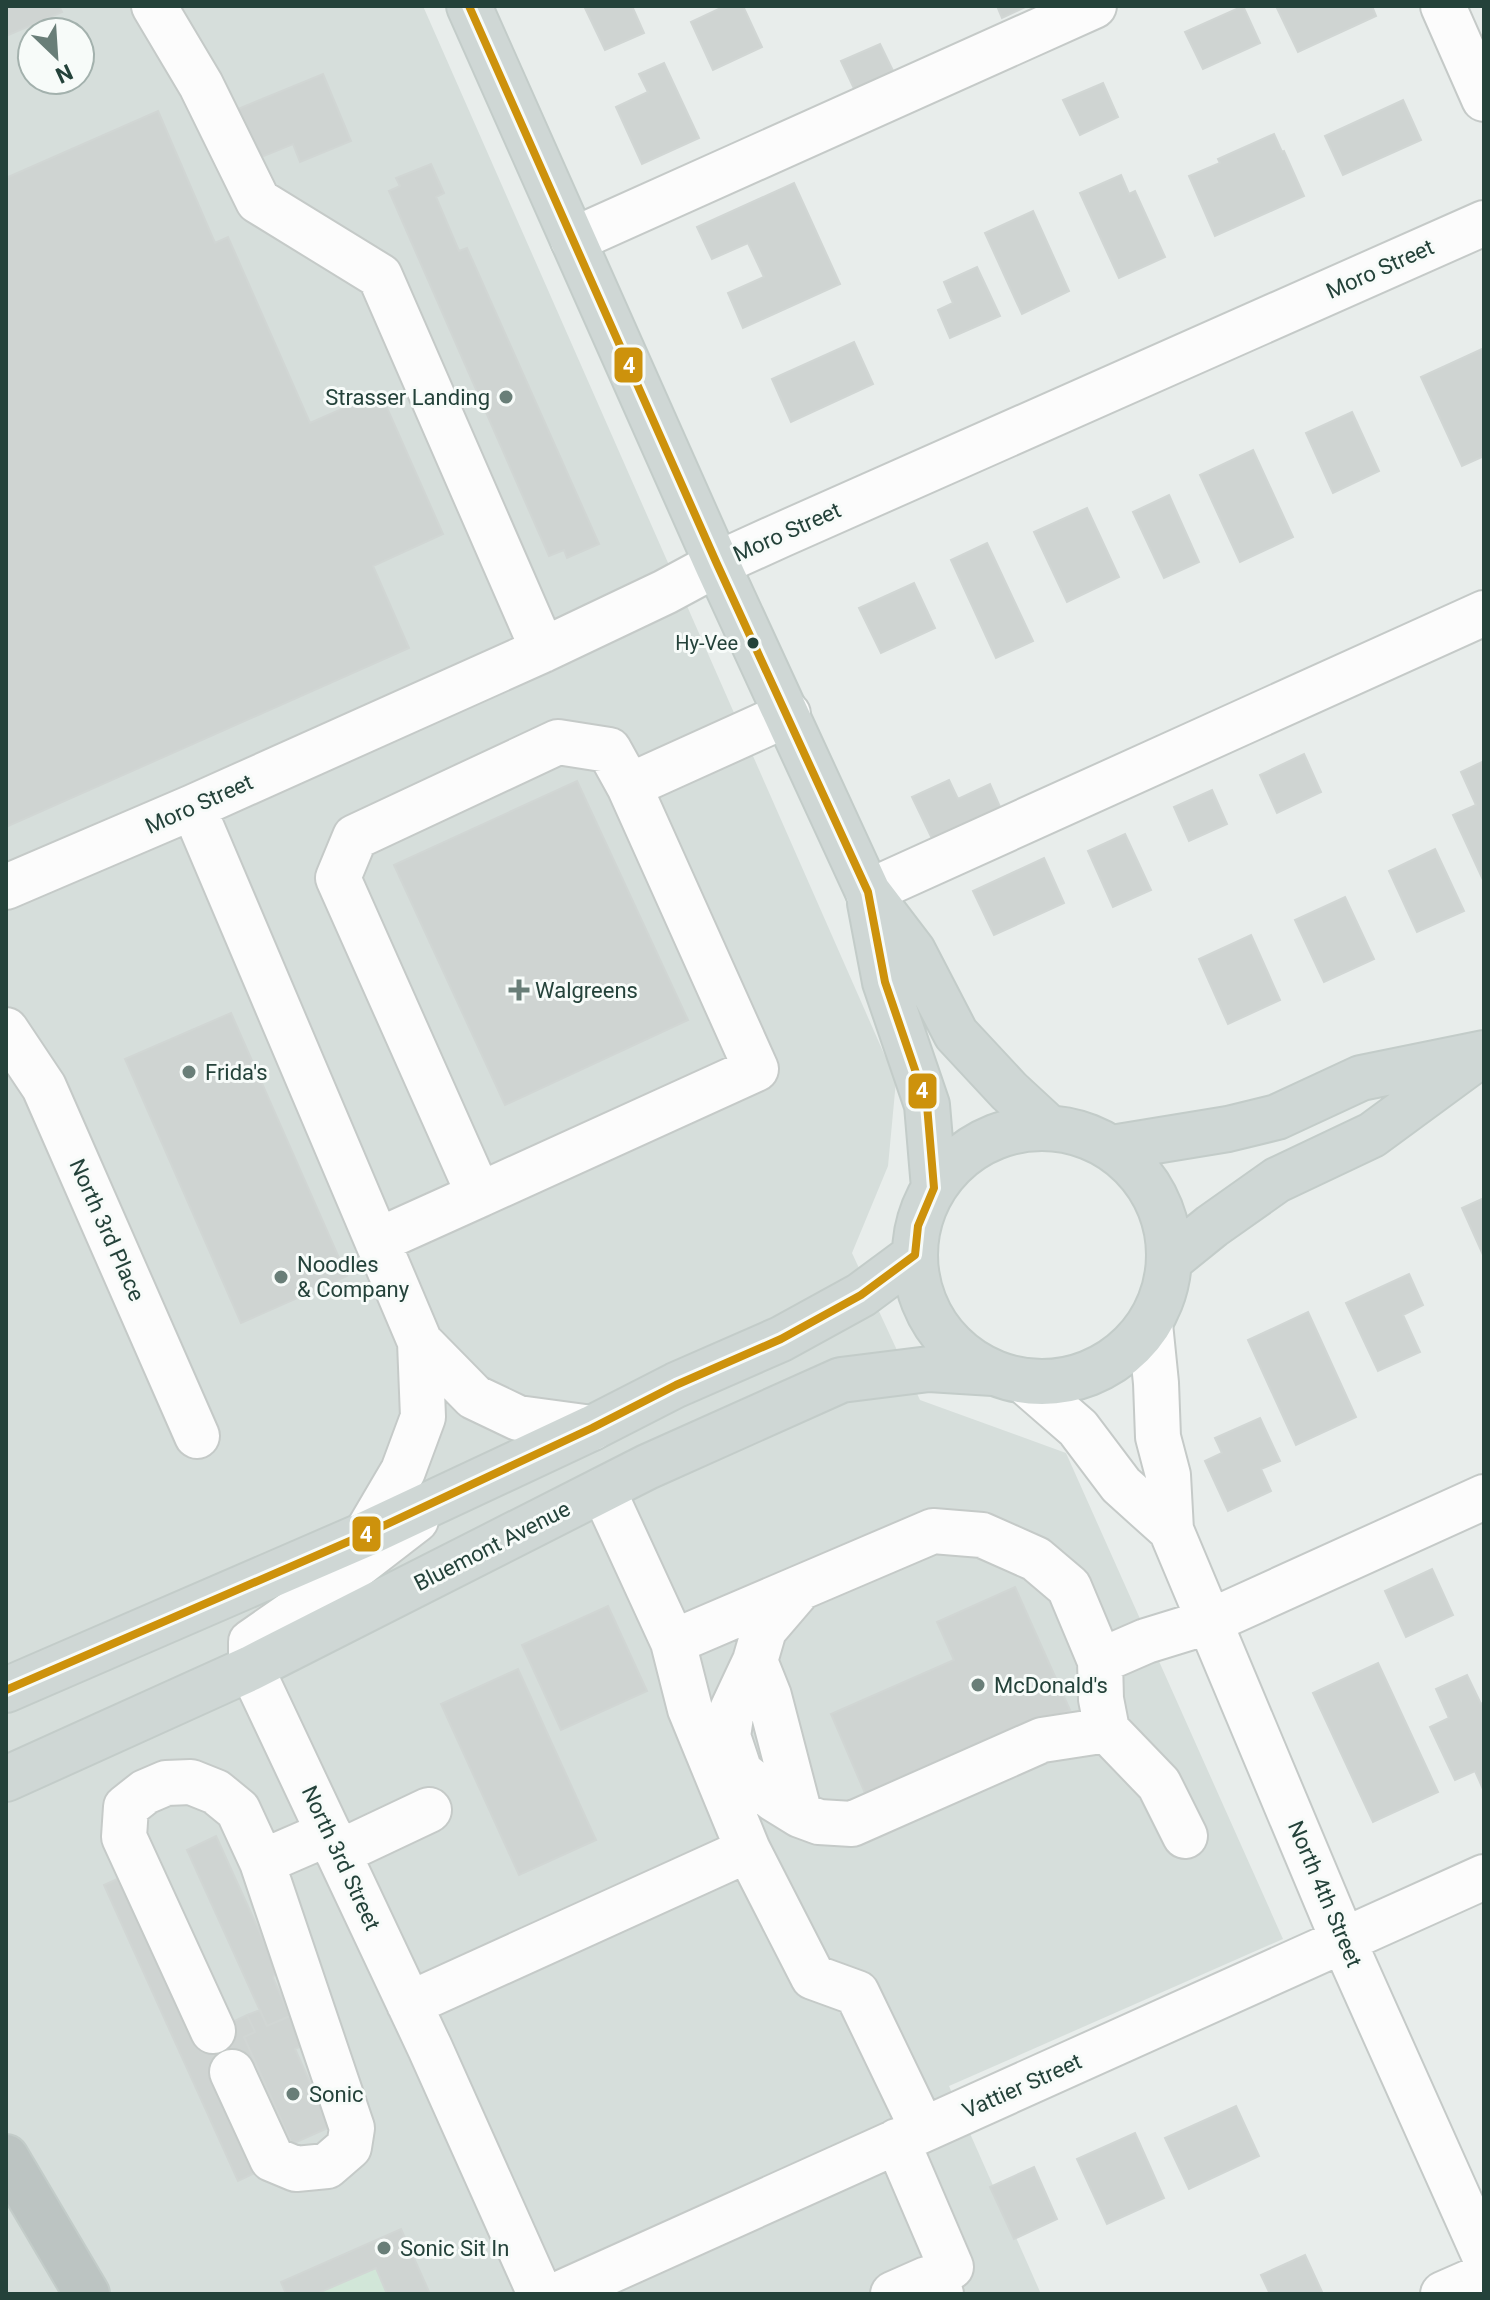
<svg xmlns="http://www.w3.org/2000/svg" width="1490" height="2300" viewBox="0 0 1490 2300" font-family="Roboto,sans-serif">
  <rect width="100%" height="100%" fill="#e8edeb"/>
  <path fill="#d6dedb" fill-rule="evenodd" d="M6,6H423L896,1081L888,1166L852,1253L920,1400L1066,1453L1283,1939L949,2086L1041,2294H6ZM32,32H80V80H32Z"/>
  <path fill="#d1e6d8" d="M376,2268L387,2294H316Z"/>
  <path fill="#cfd4d2" stroke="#d1d6d4" stroke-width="2" d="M6,6H59L62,12L6,36Z
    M584,6H632L644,33L605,50Z
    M725,6H743L762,47L713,70L691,22Z
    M997,6H1027L1002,18Z
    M1243,6L1260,43L1203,69L1185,32Z
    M1276,6H1372L1376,16L1298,52Z
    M880,44L897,79L858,97L841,61Z
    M664,63L699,138L642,164L616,107L648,92L639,74Z
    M323,74L351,141L300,162L293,144L254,160L233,111Z
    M1103,83L1118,117L1080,135L1063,100Z
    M1403,100L1421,140L1343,175L1325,136Z
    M158,111L215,243L228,237L310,423L380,392L443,534L373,566L409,648L6,827V178Z
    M1274,134L1282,152L1284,151L1304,196L1215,236L1189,176L1220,163L1218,159Z
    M431,164L444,193L436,197L459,251L467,248L599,544L567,558L564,550L549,556L389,191L400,186L396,178Z
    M1121,175L1129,194L1135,191L1165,257L1119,278L1080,193Z
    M794,183L840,284L743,328L728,293L764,277L748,243L712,259L697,227Z
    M1033,211L1069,291L1022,314L985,233Z
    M977,267L1000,316L950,338L938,310L953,303L944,282Z
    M854,342L873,384L791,422L772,379Z
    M1484,348V456L1462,466L1421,377Z
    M1352,412L1379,471L1333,493L1306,433Z
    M1253,450L1293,537L1240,562L1200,475Z
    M1169,495L1199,562L1164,578L1133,512Z
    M1087,508L1119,577L1067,602L1034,532Z
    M987,543L1033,641L996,658L951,560Z
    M914,583L935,628L881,653L859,608Z
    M1304,754L1321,792L1277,813L1260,775Z
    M1484,761V882L1453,815L1476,805L1461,772Z
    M949,780L958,799L990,784L1004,816L936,847L912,797Z
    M577,781L688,1020L505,1105L394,865Z
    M1212,790L1227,824L1189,841L1174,807Z
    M1125,834L1151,890L1113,907L1088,851Z
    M1435,849L1464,911L1417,932L1389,871Z
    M1044,858L1064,903L994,935L973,891Z
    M1345,897L1374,959L1324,982L1295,920Z
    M1251,935L1280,1000L1228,1024L1199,959Z
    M231,1013L347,1276L241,1323L125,1059Z
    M1484,1198V1257L1462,1208Z
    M1409,1274L1423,1305L1403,1315L1420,1352L1378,1371L1346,1303Z
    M1308,1312L1356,1417L1296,1445L1248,1340Z
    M1260,1418L1280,1461L1261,1469L1271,1491L1228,1511L1205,1461L1222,1453L1215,1438Z
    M1432,1569L1453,1615L1406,1637L1385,1591Z
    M1015,1587L1070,1710L868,1800L831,1714L954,1660L937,1622Z
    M608,1606L647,1691L561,1730L522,1645Z
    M1378,1663L1438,1792L1373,1822L1313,1693Z
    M518,1669L596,1840L519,1875L441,1704Z
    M1467,1675L1481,1704L1484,1703L1483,1789L1475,1771L1455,1780L1430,1727L1449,1718L1436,1689Z
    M216,1836L276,1968L273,1978L290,2016L267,2026L187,1850Z
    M135,1871L209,2033L247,2015L255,2032L244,2037L255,2062L227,2074L269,2166L238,2181L104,1885Z
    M260,2010L267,2026L295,2014L309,2042L295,2049L330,2127L292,2144L244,2037L255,2032L247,2015Z
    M1236,2106L1259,2156L1189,2189L1165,2138Z
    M1135,2133L1164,2198L1107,2224L1077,2159Z
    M1034,2167L1057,2219L1014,2239L990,2187Z
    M401,2229L430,2294H387L376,2268L316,2294H286L281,2282Z
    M1305,2255L1323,2294H1270L1261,2275Z"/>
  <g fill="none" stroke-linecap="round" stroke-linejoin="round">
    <g stroke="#c5cac8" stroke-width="48">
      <path id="minor" d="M154,6L201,85L258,201L380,276L543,650
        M1443,6L1484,99
        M573,240L1094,6
        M558,742L609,750L629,786L756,1069L479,1195L338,878L355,837Z
        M629,786L788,714
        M193,807L420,1342L423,1417L403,1471L366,1534
        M6,887L193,807L543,650L665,592L717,564L781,535L1484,223
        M868,892L1484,613
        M6,1030L44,1087L197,1436
        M377,1241L479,1195
        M1150,1324L1156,1383L1158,1437L1168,1475L1171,1530L1343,1940L1484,2255
        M420,1342L474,1397L518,1418L592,1428
        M1024,1381L1078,1428L1121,1485L1171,1530
        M603,1490L673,1642L690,1709L748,1850L813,1977L857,1993L923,2130
        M416,1520L320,1594L251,1642V1668L430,2048L540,2294
        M800,1588L764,1630L755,1661L732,1710L728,1736L740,1772L774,1799L800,1815L819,1822L852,1824L1042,1740L1107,1730
        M673,1642L933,1531L982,1535L1036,1559L1069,1587L1100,1661
        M755,1661L769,1696L800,1815
        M1185,1836L1159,1784L1107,1730L1101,1699L1100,1661L1146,1641L1211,1621L1484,1497
        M338,1853L429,1810
        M262,1862L329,1833
        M409,2004L748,1850
        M213,2031L124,1837L126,1807L145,1792L166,1783L191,1782L216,1792L238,1810L262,1862L352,2128L349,2147L327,2166L296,2169L272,2159L232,2072
        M897,2141L951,2267
        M559,2294L1484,1877
        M893,2294L927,2279L941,2294
        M1443,2294L1484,2276"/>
    </g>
    <g stroke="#c3ccc9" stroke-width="48">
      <path id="major" d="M469,6L717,564L868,892L913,951L956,1034L1009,1091L1049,1128
        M870,903L885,982L927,1105L934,1188
        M915 1255a127 127 0 1 1 254 0a127 127 0 1 1-254 0Z
        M1112,1148L1228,1129L1277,1117L1361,1078L1484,1053
        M1170,1260L1212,1226L1277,1180L1372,1135L1474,1060
        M6,1690L366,1534L592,1428L676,1385L781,1339L861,1295L915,1255
        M6,1779L251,1668L647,1467L841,1380L929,1369L993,1373"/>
    </g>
    <g stroke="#c3ccc9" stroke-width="48">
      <path id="highway" d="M6,2157L87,2294"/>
    </g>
    <use href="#minor" stroke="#fcfcfc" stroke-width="44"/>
    <use href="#major" stroke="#cfd7d5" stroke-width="44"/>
    <use href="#highway" stroke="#bcc4c2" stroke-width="44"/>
    <g stroke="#f7fbf9" stroke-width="14">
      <path id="bus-1" d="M6,1690L366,1534L592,1428L676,1385L781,1339L861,1295L915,1255L918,1226L934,1188L927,1105L885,982L868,892L717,564L469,6"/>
    </g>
    <use href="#bus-1" stroke="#cd920c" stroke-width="8"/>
  </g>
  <g fill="#697e78" stroke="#f7fbf9" stroke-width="3">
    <circle cx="506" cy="397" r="8"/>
    <path d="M515 978h8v8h8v8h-8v8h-8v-8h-8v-8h8z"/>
    <circle cx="189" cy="1072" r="8"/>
    <circle cx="281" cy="1277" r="8"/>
    <circle cx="978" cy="1685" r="8"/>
    <circle cx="293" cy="2094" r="8"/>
    <circle cx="384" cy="2248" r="8"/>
  </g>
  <circle fill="#24423a" stroke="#f7fbf9" stroke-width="3" cx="753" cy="643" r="7"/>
  <g text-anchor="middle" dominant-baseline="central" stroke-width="6" stroke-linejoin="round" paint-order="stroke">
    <g font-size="20" fill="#24423a" stroke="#f7fbf9" text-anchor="end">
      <text x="738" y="643">Hy-Vee</text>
    </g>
    <g font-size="22" fill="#24423a" stroke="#f7fbf9">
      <text transform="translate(1380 269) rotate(-24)">Moro Street</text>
      <text transform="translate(787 532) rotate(-24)">Moro Street</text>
      <text transform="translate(199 804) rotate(-24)">Moro Street</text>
      <text transform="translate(107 1230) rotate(66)">North 3rd Place</text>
      <text transform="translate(492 1546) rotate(-27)">Bluemont Avenue</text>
      <text transform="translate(341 1858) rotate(65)">North 3rd Street</text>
      <text transform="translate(1325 1894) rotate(67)">North 4th Street</text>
      <text transform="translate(1022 2086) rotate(-24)">Vattier Street</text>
    </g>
    <g font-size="22" fill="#24423a" stroke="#f7fbf9" text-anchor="start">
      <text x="490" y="397" text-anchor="end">Strasser Landing</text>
      <text x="535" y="990">Walgreens</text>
      <text x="205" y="1072">Frida's</text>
      <text x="297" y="1264">Noodles<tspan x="297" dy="25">&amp; Company</tspan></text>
      <text x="994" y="1685">McDonald's</text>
      <text x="309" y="2094">Sonic</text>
      <text x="400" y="2248">Sonic Sit In</text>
    </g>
  </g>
  <g stroke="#f7fbf9" stroke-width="3">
    <rect x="613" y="346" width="31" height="38" rx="8" fill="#cd920c"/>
    <rect x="907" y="1072" width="31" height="38" rx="8" fill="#cd920c"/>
    <rect x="351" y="1515" width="31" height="38" rx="8" fill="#cd920c"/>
  </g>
  <g font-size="22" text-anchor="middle" font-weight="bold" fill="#fff">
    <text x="629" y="373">4</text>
    <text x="922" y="1098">4</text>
    <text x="366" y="1542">4</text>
  </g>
  <rect width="1490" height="2300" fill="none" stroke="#24423a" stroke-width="16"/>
  <g transform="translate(56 56) rotate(155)"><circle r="38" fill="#f7fbf9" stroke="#a3b1ad" stroke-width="2"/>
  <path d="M0-6L14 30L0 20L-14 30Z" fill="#697e78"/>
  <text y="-12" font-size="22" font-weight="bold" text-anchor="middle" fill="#24423a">N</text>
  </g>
</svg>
